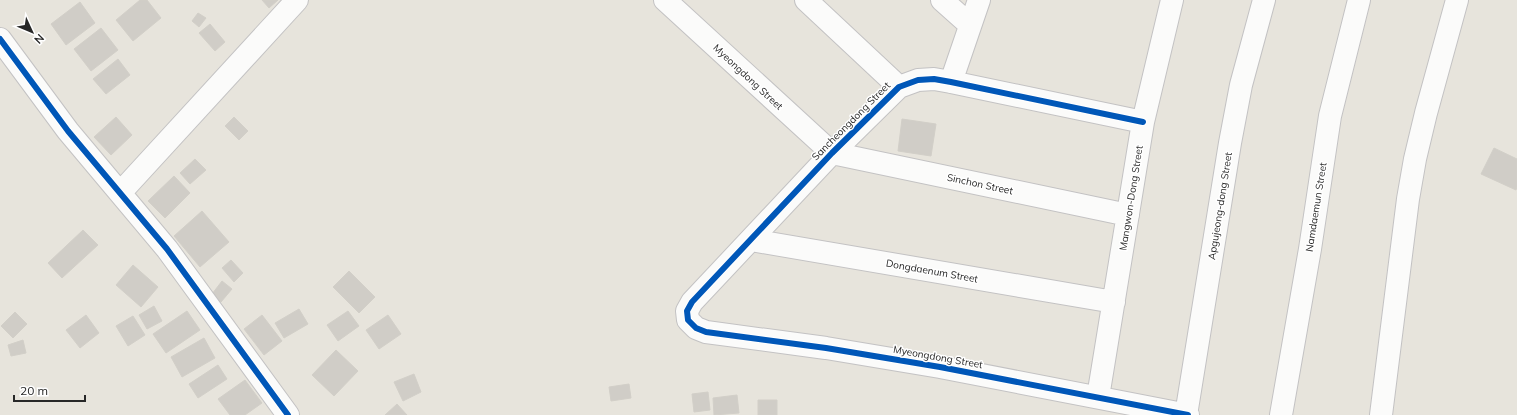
<svg xmlns="http://www.w3.org/2000/svg" width="1517" height="415" viewBox="0 0 1517 415" font-family="Mulish,sans-serif">
  <rect width="100%" height="100%" fill="#e7e4dc"/>
  <path fill="#d0cdc7" stroke="#d2cfc8" d="M140,0H147L161,18L133,41L116,20Z
    M262,0H278L269,8Z
    M80,2L95,23L66,45L51,24Z
    M198,13L206,18L199,27L192,21Z
    M210,24L225,42L215,51L199,33Z
    M101,28L118,50L91,71L74,49Z
    M118,59L130,75L106,94L93,79Z
    M116,117L132,135L111,155L94,137Z
    M234,117L248,131L239,140L225,126Z
    M902,119L936,124L931,156L898,151Z
    M1494,148L1517,159V187L1516,190L1481,174Z
    M195,159L206,170L190,184L180,173Z
    M174,176L190,193L165,218L148,201Z
    M202,211L229,242L200,267L174,236Z
    M83,230L98,245L62,278L48,263Z
    M231,260L243,273L234,282L222,268Z
    M133,265L158,287L141,307L116,285Z
    M349,271L375,297L359,313L333,287Z
    M222,281L232,289L221,302L212,294Z
    M154,306L162,321L147,329L139,315Z
    M299,309L308,324L284,338L275,323Z
    M187,311L200,330L166,353L153,334Z
    M348,311L359,326L338,341L327,325Z
    M15,312L27,324L13,338L1,326Z
    M86,315L99,333L80,348L66,330Z
    M262,315L282,341L264,355L244,329Z
    M388,315L401,334L379,349L366,330Z
    M133,316L145,335L128,346L116,326Z
    M204,338L215,358L182,377L171,357Z
    M23,340L26,353L11,356L8,345Z
    M336,350L358,371L334,396L312,375Z
    M218,365L227,379L198,398L189,384Z
    M414,374L421,392L403,401L394,382Z
    M245,380L262,403L245,415H230L218,399Z
    M629,384L631,398L611,401L609,387Z
    M708,392L710,410L694,412L692,394Z
    M737,395L739,413L714,415L713,398Z
    M758,400H777V415H758Z
    M397,404L407,415H385Z"/>
  <g fill="none" stroke-linecap="round" stroke-linejoin="round">
    <g stroke="#c3c2c3" stroke-width="24">
      <path id="street" d="M665,0L832,153L1128,215
        M806,0L899,87
        M942,0L970,25
        M0,39L68,131L167,249L288,415
        M951,82L979,0
        M1143,122L951,82L934,79L918,80L899,87L832,153L692,302L687,311L688,320L696,328L706,332L826,348L940,367L1188,415
        M120,193L297,0
        M751,240L1114,302
        M1098,397L1143,122L1172,0
        M1186,415L1230,143L1241,85L1264,0
        M1281,415L1310,249L1330,116L1359,0
        M1381,415L1408,199L1415,159L1426,113L1457,0"/>
    </g>
    <use href="#street" stroke="#fbfbfa" stroke-width="22"/>
    <g stroke="#fff" stroke-width="8">
      <path id="cycleway" d="M0,39L68,131L167,249L288,415
        M1143,122L951,82L934,79L918,80L899,87L832,153L692,302L687,311L688,320L696,328L706,332L826,348L940,367L1188,415"/>
    </g>
    <use href="#cycleway" stroke="#0057b8" stroke-width="6"/>
  </g>
  <g text-anchor="middle" dominant-baseline="central" stroke-width="3" stroke-linejoin="round" paint-order="stroke">
    <g font-size="10" fill="#272727" stroke="#fff">
      <text transform="translate(748 77) rotate(43)">Myeongdong Street</text>
      <text transform="translate(851 121) rotate(-45)">Sancheongdong Street</text>
      <text transform="translate(980 184) rotate(12)">Sinchon Street</text>
      <text transform="translate(1131 198) rotate(-81)">Mangwon-Dong Street</text>
      <text transform="translate(1220 206) rotate(-81)">Apgujeong-dong Street</text>
      <text transform="translate(1316 207) rotate(-81)">Namdaemun Street</text>
      <text transform="translate(932 271) rotate(10)">Dongdaenum Street</text>
      <text transform="translate(938 357) rotate(10)">Myeongdong Street</text>
    </g>
  </g>
  <g transform="translate(32 32) rotate(134)" stroke="#ffffff" stroke-width="3" paint-order="stroke">
  <path d="M0-3L7 15L0 10L-7 15Z" fill="#272727"/>
  <text y="-6" font-size="11" font-weight="bold" text-anchor="middle" fill="#272727">N</text>
  </g>
  <path d="M14 395v6h71v-6" fill="none" stroke="#272727" stroke-width="2"/>
  <text x="20" y="395" font-size="12" fill="#272727" stroke="#ffffff" stroke-width="3" paint-order="stroke">20 m</text>
</svg>
